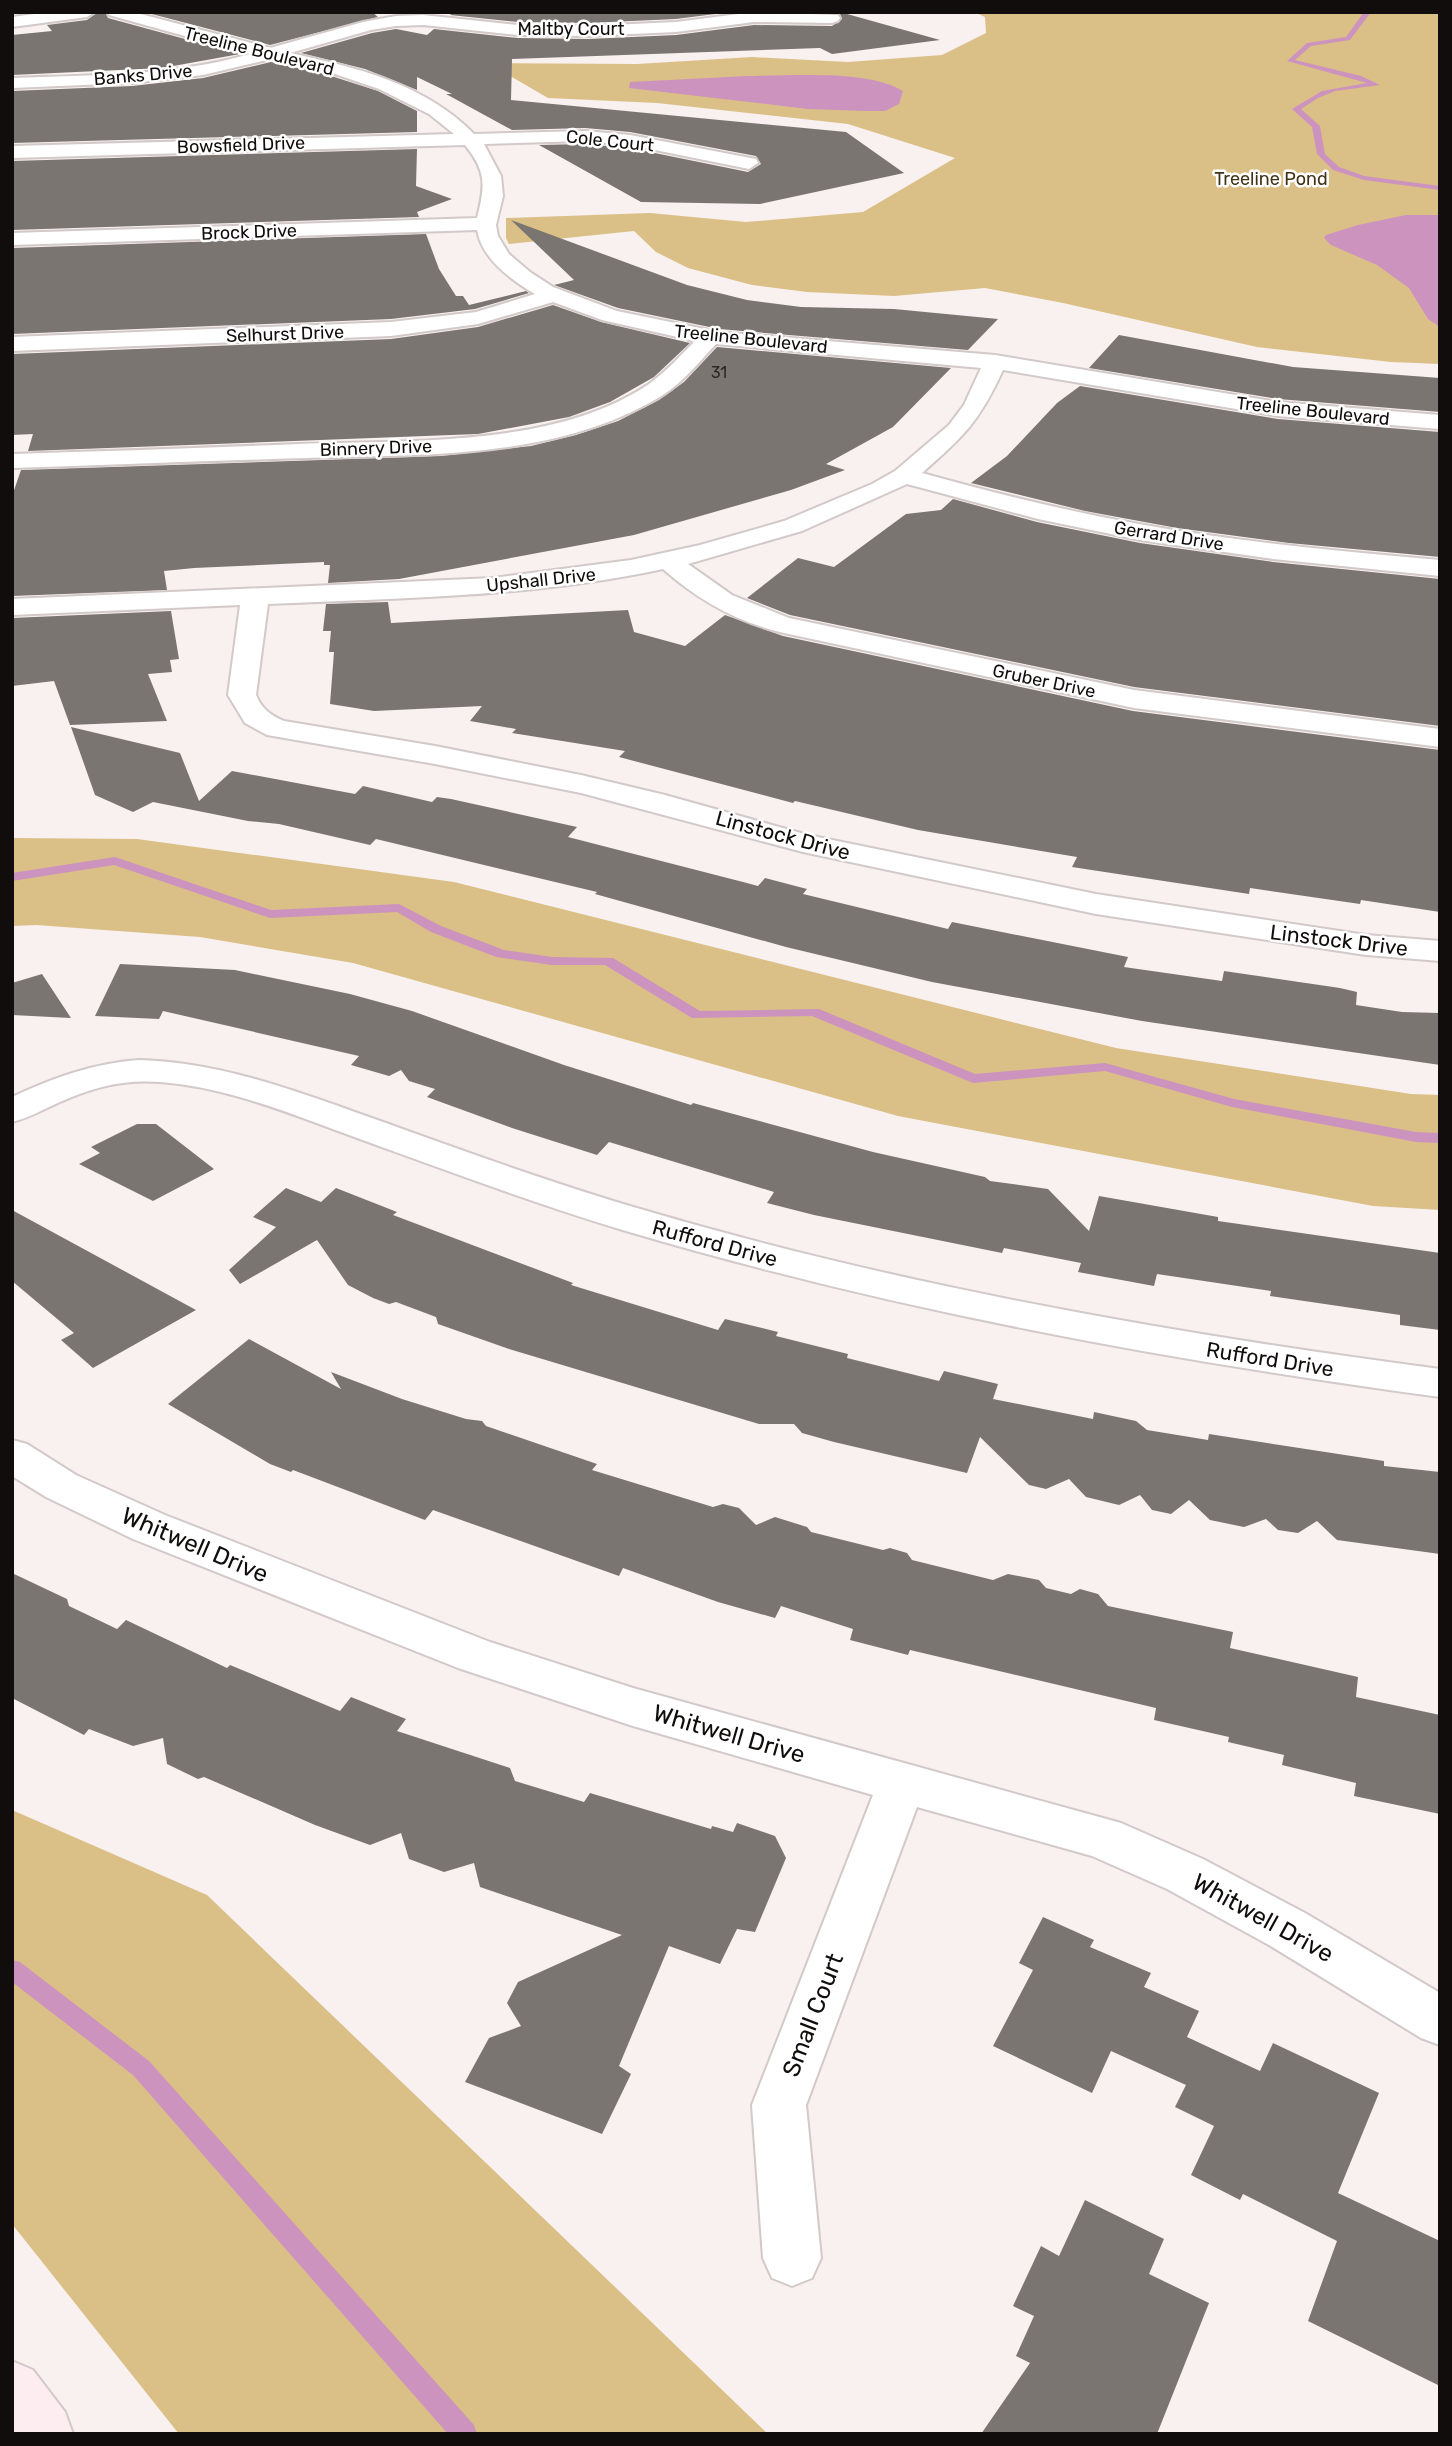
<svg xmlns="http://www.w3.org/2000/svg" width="1452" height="2446" viewBox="0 0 1452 2446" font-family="Rubik,sans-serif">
  <rect width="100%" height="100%" fill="#f9f1ef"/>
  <path fill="#dabf87" d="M974,12H1440V364L1391,362L1257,347L1063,303L985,288L894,296L807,292L752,285L688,268L656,252L634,231L509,244L506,238V218L650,213L746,222L863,212L955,158L848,124L657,103L548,98L488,63L637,64L752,57L848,62L942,55L986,33L985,17Z
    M12,838L137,839L454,882L1116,1048L1411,1094L1440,1095V1210L1373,1206L898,1116L353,963L200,937L36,925L12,926Z
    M12,1810L207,1895L768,2434H179L12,2224Z"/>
  <path fill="#cd93bf" d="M747,76C789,76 868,69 903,91L899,104L885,111H866L808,109L629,88L630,82Z
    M1406,215H1440V327L1428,319L1409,288L1377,265L1331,245L1324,238L1326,235L1358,225Z"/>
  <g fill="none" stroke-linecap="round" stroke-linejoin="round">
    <path fill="#cd93bf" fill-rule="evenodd" d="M1364,12H1371L1350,40L1311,46L1295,60L1361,76L1380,85L1335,91L1318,98L1301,109L1320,126L1325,154L1339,167L1364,176L1440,186V190L1364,180L1333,170L1317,154L1312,127L1292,109L1322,91L1367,83L1287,61L1307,43L1346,37Z
      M115,857L271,910L399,904L441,926L504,950L552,957L613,958L700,1011L819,1009L975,1074L1105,1063L1234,1099L1416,1132L1440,1133V1143L1416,1142L1232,1107L1105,1071L973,1083L812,1016L692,1018L605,965H552L496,957L431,932L397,912L270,918L114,865L12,881V873Z
      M12,1960L20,1962L149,2061L474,2425L477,2434H448L133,2075L12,1982Z"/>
  </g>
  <path fill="#7b7571" d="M98,12H105L108,18L240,54L162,68L12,75V35L52,31L47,25L87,20Z
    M144,12H372L378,17L270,45Z
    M453,12H731L676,19L588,23L518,22L450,15Z
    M835,12H840L940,40L832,54L820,48L512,59L511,100L846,132L904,173L760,204L641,202L539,145L585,144L630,148L748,172L761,164L756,156L630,132L585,128L512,130L446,94H452L417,77V90L365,69L301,53L372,33L396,29L427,35L434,29L518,38L588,39L676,35L754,25L832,26L842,19L840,14Z
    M271,62L325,74L378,91L417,111V132L12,143V91L132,86L203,78Z
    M417,149L416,186L452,199L417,212L419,217L12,230V161Z
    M511,220L687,285L747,300L801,307L894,309L998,319L968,350L719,329L618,308L554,285L574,280Z
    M426,234L439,269L456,296H463L469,305L526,291L529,293L475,309L391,319L12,334V248Z
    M553,305L601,322L690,343L654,377L610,402L569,417L478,434L28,451L33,434L12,435V354L391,339L478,327Z
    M1119,335L1293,367L1440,378V412L1278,399L1089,368Z
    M717,347L951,368L893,427L826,464L845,470L791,490L634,535L399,579L328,583L330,565H324V562L194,568L164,571L167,590L12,596V496L21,470L441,456L531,446L576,435L618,421L659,400L684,382Z
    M1080,386L1278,419L1440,432V557L1289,543L1177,528L1085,511L971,483L1007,456L1057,403Z
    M953,499L1037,522L1140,543L1273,562L1440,579V726L1134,687L790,615L747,598L798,558L834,567L906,514L941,510Z
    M388,602L391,623L628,610L634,632L685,646L725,615L783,636L1133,711L1440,750V912L1361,900L1360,904L1250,888L1249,894L1072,867L1077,857L918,830L795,801L793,803L619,757L625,751L512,733L516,729L470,721L482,706L374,711L330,704L334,652H329L331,631H323L326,604Z
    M171,611L179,659L170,660L172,672L148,674L167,721L70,725L54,681L12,686V618Z
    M71,727L180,753L199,801L232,771L355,794L363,786L432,802L437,797L451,799L577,827L568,837L743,882L758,886L765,878L807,889L803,894L948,929L952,922L1128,957L1124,967L1222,981L1224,971L1340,988L1357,992L1356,1005L1402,1012L1440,1013V1065L1142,1021L932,982L786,947L595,894L597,892L376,839L370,845L279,824L248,821L153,802L133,812L95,795Z
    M120,964L235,970L350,994L412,1011L564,1065L691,1105L693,1103L873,1152L985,1177L990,1181L1048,1189L1089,1231L1099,1196L1218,1217V1221L1440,1253V1330L1400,1325V1315L1270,1296L1271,1291L1157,1274L1154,1286L1078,1272L1081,1263L1004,1248L1002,1253L814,1215L767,1203L774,1192L609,1142L597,1155L512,1128L427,1097L435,1089L409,1081L401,1070L389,1076L351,1065L359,1056L163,1011L159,1019L95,1016Z
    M42,974L71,1018L12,1015V983Z
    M137,1124H156L214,1169L153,1201L79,1164L100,1153L91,1147Z
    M286,1188L321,1202L336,1188L397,1212L393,1215L573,1283L571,1285L718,1330L725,1319L778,1332L776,1336L848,1354L847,1358L939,1381L944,1371L998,1384L993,1399L1093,1419L1094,1412L1136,1421L1147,1430L1208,1440L1209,1434L1384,1461V1466L1440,1472V1554L1337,1540L1317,1521L1298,1533L1278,1530L1266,1519L1244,1527L1210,1520L1189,1500L1171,1514L1152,1510L1140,1495L1119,1505L1086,1497L1069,1479L1046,1489L1029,1485L980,1437L967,1473L834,1442L802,1433L794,1424H759L509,1349L438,1324L436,1317L396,1302L389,1304L373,1298L348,1285L317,1240L240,1284L229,1270L276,1227L253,1217Z
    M12,1210L196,1310L93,1368L61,1340L74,1333L12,1281Z
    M249,1339L341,1389L331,1372L402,1399L466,1419L482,1421L486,1426L597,1464L592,1470L713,1507L723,1504L739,1508L756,1525L775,1517L807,1527L811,1532L883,1550L890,1548L907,1553L912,1560L993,1580L1008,1574L1039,1580L1046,1588L1071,1594L1080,1589L1098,1594L1108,1606L1233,1632L1230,1648L1358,1677L1356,1697L1440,1715V1814L1354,1796L1356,1783L1282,1765L1284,1755L1228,1742L1229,1737L1154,1720L1156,1708L910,1650L908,1655L850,1640L853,1629L781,1606L775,1618L718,1602L623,1568L619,1576L433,1510L425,1520L293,1470L291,1472L270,1464L168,1404Z
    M12,1573L67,1599L69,1606L117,1629L126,1620L227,1668L230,1665L340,1711L351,1697L406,1719L397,1731L510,1768L515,1781L584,1802L590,1793L711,1829L712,1826L733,1832L737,1823L775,1836L786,1858L755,1932L737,1929L720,1964L669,1946L619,2066L631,2074L602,2134L465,2082L489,2038L521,2026L507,2003L518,1982L622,1935L480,1887L474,1863L444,1872L409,1859L401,1833L370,1845L315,1825L204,1777L198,1779L167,1764L163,1738L133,1746L89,1729L84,1735L12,1698Z
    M1043,1917L1094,1940L1090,1947L1151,1973L1144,1987L1199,2011L1187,2037L1260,2071L1273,2043L1379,2093L1338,2193L1440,2241V2386L1308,2321L1337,2241L1243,2194L1240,2200L1191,2175L1214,2126L1175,2107L1186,2085L1111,2051L1092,2093L993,2046L1033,1970L1019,1963Z
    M1085,2200L1164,2239L1149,2274L1209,2303L1157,2434H981L1030,2363L1016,2356L1034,2316L1013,2306L1041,2246L1059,2256Z"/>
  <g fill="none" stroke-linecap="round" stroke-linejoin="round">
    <g stroke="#d2c9c8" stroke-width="4">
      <path id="street" d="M49,12H95L87,17L12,27V17Z
        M107,12H133L270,48L363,22L396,16L423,15L518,25L588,26L676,22L754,12L838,15L840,18L838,21L832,23L754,22L676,32L588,36L518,35L423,25L396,26L371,30L290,53C355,67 426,84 474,134L585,131L630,135L756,159L758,163L749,169L630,145L585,141L484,144L501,176L503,196L496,225L498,236L509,254L530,272L553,287L617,311L719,332L995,355L1278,402L1440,415V429L1278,416L1003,370C979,422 964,436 922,473C994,493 1066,511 1139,524C1238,542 1339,551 1440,560V576L1273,559L1140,540L1038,519L907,484L802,531L688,564L732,595L789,618L1134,690L1440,729V747L1134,708L784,633C737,622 699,601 663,569C533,597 400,598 268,604L256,695C262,709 270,715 284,721L435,746L581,775L665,795L808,835L1096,894L1366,935L1440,941V961L1366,955L1096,914L803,852L581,793L435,764L267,735L245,723L228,695L240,605L12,615V599L493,578L631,560L700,545L784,521L872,484L895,471L949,425L964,405L981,368L716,344C698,363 681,385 658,398C553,460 422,454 305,458C207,461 110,465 12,468V454C107,451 203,448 298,444C406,440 555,448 649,384C666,372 680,356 695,341L602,320L553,302L478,324L391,336L12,351V337L391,322L476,312L535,294C511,280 482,259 477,230L12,245V233L477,218C485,186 487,172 465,145L12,158V146L454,134L429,114L379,89L326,71L271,59L203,75L132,83L12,88V78C91,75 174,76 250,54L109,15Z
        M139,1060C225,1062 306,1095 386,1123C475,1155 563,1187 654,1213C911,1288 1175,1334 1440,1369V1397C1165,1360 893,1310 626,1231C536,1204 448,1171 360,1139C296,1116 229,1087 160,1082C124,1079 93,1087 60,1102C44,1109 29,1118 12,1122V1097C53,1078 94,1063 139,1060Z
        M12,1440L27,1444L76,1475L165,1515L490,1642L633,1688L1121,1823L1203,1859L1305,1913L1440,1993V2045L1421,2038L1269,1945L1167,1889L1092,1856L917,1807L806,2105L821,2258L812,2278L792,2286L772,2278L763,2258L752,2105L873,1795L633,1726L458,1668L133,1539L46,1497L12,1476Z"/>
    </g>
    <g stroke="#d2c9c8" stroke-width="4">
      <path id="secondary" d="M12,2361L33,2370L65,2412L73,2434H12Z"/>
    </g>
    <use href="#street" fill="#fff" fill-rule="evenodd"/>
    <use href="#secondary" fill="#fdedf1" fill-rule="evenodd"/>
  </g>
  <g text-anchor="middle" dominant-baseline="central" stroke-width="5" stroke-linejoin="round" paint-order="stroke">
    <g font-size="16" fill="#2b2725">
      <text x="719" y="372">31</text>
    </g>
    <g font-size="18" fill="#100d0c" stroke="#fff">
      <text x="571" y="29">Maltby Court</text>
      <text transform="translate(259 51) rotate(14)">Treeline Boulevard</text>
      <text transform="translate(143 75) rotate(-5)">Banks Drive</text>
      <text transform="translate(610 141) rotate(6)">Cole Court</text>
      <text transform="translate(241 145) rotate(-2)">Bowsfield Drive</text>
      <text transform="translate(249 232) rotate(-2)">Brock Drive</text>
      <text transform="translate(285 334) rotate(-2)">Selhurst Drive</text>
      <text transform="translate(751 339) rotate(6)">Treeline Boulevard</text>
      <text transform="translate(1313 411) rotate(6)">Treeline Boulevard</text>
      <text transform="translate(376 448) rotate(-2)">Binnery Drive</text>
      <text transform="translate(1169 536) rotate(9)">Gerrard Drive</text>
      <text transform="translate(541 580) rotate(-6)">Upshall Drive</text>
      <text transform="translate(1044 681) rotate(12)">Gruber Drive</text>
    </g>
    <g font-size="18" fill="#413317" stroke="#fff">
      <text x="1271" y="179">Treeline Pond</text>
    </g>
    <g font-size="21" fill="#100d0c" stroke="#fff">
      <text transform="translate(783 835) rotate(15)">Linstock Drive</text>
      <text transform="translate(1339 940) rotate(7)">Linstock Drive</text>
      <text transform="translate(715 1243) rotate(15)">Rufford Drive</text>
      <text transform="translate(1270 1359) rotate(9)">Rufford Drive</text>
    </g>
    <g font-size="24" fill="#100d0c" stroke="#fff">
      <text transform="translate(195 1545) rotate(23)">Whitwell Drive</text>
      <text transform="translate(729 1734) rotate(16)">Whitwell Drive</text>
      <text transform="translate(1263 1918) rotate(29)">Whitwell Drive</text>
      <text transform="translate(813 2015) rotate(-69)">Small Court</text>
    </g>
  </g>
  <rect width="1452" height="2446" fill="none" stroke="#100d0c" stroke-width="28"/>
</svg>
